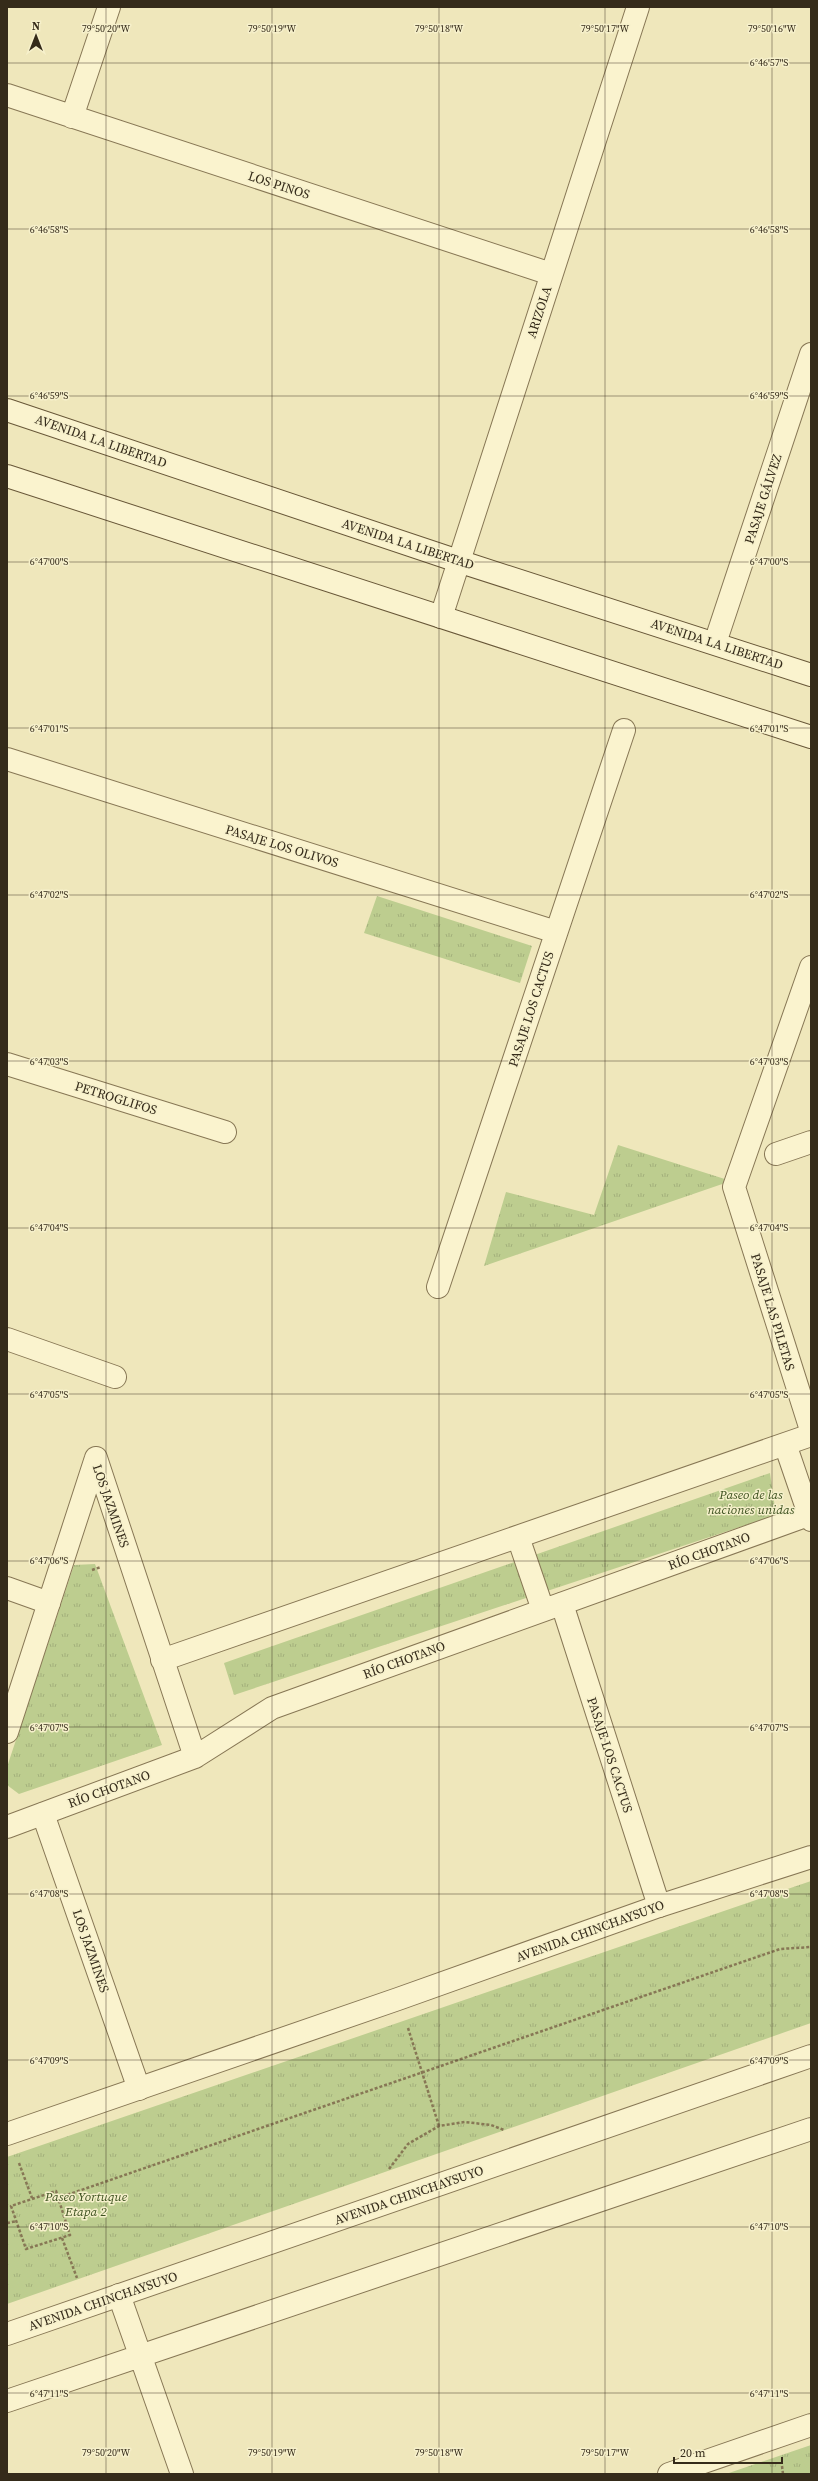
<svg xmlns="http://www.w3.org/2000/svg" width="818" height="2481" viewBox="0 0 818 2481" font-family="'Source Serif 4',serif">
  <defs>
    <pattern id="grass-tufts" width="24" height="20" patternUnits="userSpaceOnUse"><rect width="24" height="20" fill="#bdcd8f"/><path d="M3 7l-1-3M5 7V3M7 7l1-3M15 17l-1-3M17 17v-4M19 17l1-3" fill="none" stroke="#a3b07b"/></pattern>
  </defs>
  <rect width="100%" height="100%" fill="#efe7bb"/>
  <path fill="url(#grass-tufts)" d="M377,896L532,946L520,983L364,933Z
    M618,1145L731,1181L484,1266L506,1192L594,1215Z
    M770,1473L776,1515L234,1695L224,1663Z
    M95,1564L162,1745L19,1794L7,1785V1767L74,1565Z
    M811,1881V2023L7,2304V2157Z
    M811,2445V2474H726Z"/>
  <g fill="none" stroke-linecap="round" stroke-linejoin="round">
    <g stroke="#877755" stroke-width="24">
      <path id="pedestrian" d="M715,643L811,354
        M7,759L556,932
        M811,967L734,1187L811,1430
        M438,1287L624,730
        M7,1339L115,1377
        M7,1588L49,1603
        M562,1604L659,1906
        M43,1814L139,2089"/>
    </g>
    <g stroke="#877755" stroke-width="24">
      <path id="minor" d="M7,95L551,274
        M72,117L109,7
        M441,617L638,7
        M7,1064L225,1132
        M776,1154L811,1142
        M785,1444L811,1520
        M96,1458L195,1757
        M518,1537L543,1610
        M162,1660L811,1435
        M7,1732L96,1458
        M7,1827L195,1757L272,1708L811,1514
        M119,2295L182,2474
        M7,2401L811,2129
        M669,2474L811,2425"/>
    </g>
    <g stroke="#877755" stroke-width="24">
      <path id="tertiary" d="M7,2134L398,1999L659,1906L811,1857
        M7,2334L811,2056"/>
    </g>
    <g stroke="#685738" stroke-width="24">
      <path id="secondary" d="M7,410L458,561L811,675
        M7,476L811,737"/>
    </g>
    <path stroke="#877755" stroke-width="2.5" stroke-dasharray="3 2" stroke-linecap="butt" d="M92,1570L101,1567
      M7,1776H8
      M408,2028L439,2126
      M19,2163L32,2198
      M389,2169L408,2144L439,2126L465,2122L491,2125L504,2130
      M56,2191L70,2235L26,2249L11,2206Z
      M58,2198L780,1949L811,1947
      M7,2223L17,2221
      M62,2238L77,2278
      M782,2466L783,2474"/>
    <use href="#pedestrian" stroke="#faf3ce" stroke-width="22"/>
    <use href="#minor" stroke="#faf3ce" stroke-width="22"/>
    <use href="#tertiary" stroke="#faf3ce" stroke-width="22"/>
    <use href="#secondary" stroke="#faf3ce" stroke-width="22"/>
  </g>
  <path fill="none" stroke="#352b1a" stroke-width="1" stroke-opacity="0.45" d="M106,7V2474M272,7V2474M439,7V2474M605,7V2474M772,7V2474M7,63H811M7,229H811M7,396H811M7,562H811M7,728H811M7,895H811M7,1061H811M7,1228H811M7,1394H811M7,1561H811M7,1727H811M7,1894H811M7,2060H811M7,2227H811M7,2393H811"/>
  <g text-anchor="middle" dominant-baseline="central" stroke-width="3" stroke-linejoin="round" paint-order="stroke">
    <g font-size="13" fill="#352b1a" stroke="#f6f0cb">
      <text transform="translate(279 185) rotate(18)">LOS PINOS</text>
      <text transform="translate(539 312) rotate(-72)">ARIZOLA</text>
      <text transform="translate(101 441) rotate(19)">AVENIDA LA LIBERTAD</text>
      <text transform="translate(763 499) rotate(-72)">PASAJE GÁLVEZ</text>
      <text transform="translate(408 544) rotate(18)">AVENIDA LA LIBERTAD</text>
      <text transform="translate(717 644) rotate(18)">AVENIDA LA LIBERTAD</text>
      <text transform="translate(282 846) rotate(17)">PASAJE LOS OLIVOS</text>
      <text transform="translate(531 1009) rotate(-72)">PASAJE LOS CACTUS</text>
      <text transform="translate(116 1098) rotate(17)">PETROGLIFOS</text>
      <text transform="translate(773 1312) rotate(73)">PASAJE LAS PILETAS</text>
      <text transform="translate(111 1506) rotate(71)">LOS JAZMINES</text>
      <text transform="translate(709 1551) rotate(-20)">RÍO CHOTANO</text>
      <text transform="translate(404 1660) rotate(-20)">RÍO CHOTANO</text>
      <text transform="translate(610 1755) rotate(72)">PASAJE LOS CACTUS</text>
      <text transform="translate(109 1789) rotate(-20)">RÍO CHOTANO</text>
      <text transform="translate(590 1931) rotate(-20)">AVENIDA CHINCHAYSUYO</text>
      <text transform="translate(91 1951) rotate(71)">LOS JAZMINES</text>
      <text transform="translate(409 2195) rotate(-19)">AVENIDA CHINCHAYSUYO</text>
      <text transform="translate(103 2301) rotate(-19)">AVENIDA CHINCHAYSUYO</text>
    </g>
    <g font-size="13" font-style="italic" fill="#3e5220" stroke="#f6f0cb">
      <text x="751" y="1494">Paseo de las<tspan x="751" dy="15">naciones unidas</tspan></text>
      <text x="86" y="2196">Paseo Yortuque<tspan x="86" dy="15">Etapa 2</tspan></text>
    </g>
  </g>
  <g font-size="10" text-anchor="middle" fill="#352b1a" stroke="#f6f0cb" stroke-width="3" stroke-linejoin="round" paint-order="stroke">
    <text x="106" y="32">79°50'20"W</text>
    <text x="272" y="32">79°50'19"W</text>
    <text x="439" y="32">79°50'18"W</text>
    <text x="605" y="32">79°50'17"W</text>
    <text x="772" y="32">79°50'16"W</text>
    <text x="769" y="66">6°46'57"S</text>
    <text x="49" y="233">6°46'58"S</text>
    <text x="769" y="233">6°46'58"S</text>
    <text x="49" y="399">6°46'59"S</text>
    <text x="769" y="399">6°46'59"S</text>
    <text x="49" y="565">6°47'00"S</text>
    <text x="769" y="565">6°47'00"S</text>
    <text x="49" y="732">6°47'01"S</text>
    <text x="769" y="732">6°47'01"S</text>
    <text x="49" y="898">6°47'02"S</text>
    <text x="769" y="898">6°47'02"S</text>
    <text x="49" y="1065">6°47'03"S</text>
    <text x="769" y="1065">6°47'03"S</text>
    <text x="49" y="1231">6°47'04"S</text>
    <text x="769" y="1231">6°47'04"S</text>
    <text x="49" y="1398">6°47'05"S</text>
    <text x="769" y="1398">6°47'05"S</text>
    <text x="49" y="1564">6°47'06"S</text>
    <text x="769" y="1564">6°47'06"S</text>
    <text x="49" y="1731">6°47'07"S</text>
    <text x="769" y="1731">6°47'07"S</text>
    <text x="49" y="1897">6°47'08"S</text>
    <text x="769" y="1897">6°47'08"S</text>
    <text x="49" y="2064">6°47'09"S</text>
    <text x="769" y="2064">6°47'09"S</text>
    <text x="49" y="2230">6°47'10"S</text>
    <text x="769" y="2230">6°47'10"S</text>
    <text x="49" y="2397">6°47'11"S</text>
    <text x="769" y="2397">6°47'11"S</text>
    <text x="106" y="2456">79°50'20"W</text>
    <text x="272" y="2456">79°50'19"W</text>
    <text x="439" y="2456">79°50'18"W</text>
    <text x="605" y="2456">79°50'17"W</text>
  </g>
  <rect width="818" height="2481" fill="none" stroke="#352b1a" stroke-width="16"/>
  <g transform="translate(36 36)" stroke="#f6f0cb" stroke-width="3" paint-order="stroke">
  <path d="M0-3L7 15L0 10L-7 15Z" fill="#352b1a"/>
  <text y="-6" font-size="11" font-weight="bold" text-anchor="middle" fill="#352b1a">N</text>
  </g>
  <path d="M674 2457v6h108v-6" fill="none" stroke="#352b1a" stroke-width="2"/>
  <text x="680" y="2457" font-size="12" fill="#352b1a" stroke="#f6f0cb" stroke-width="3" paint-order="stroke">20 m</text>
</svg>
